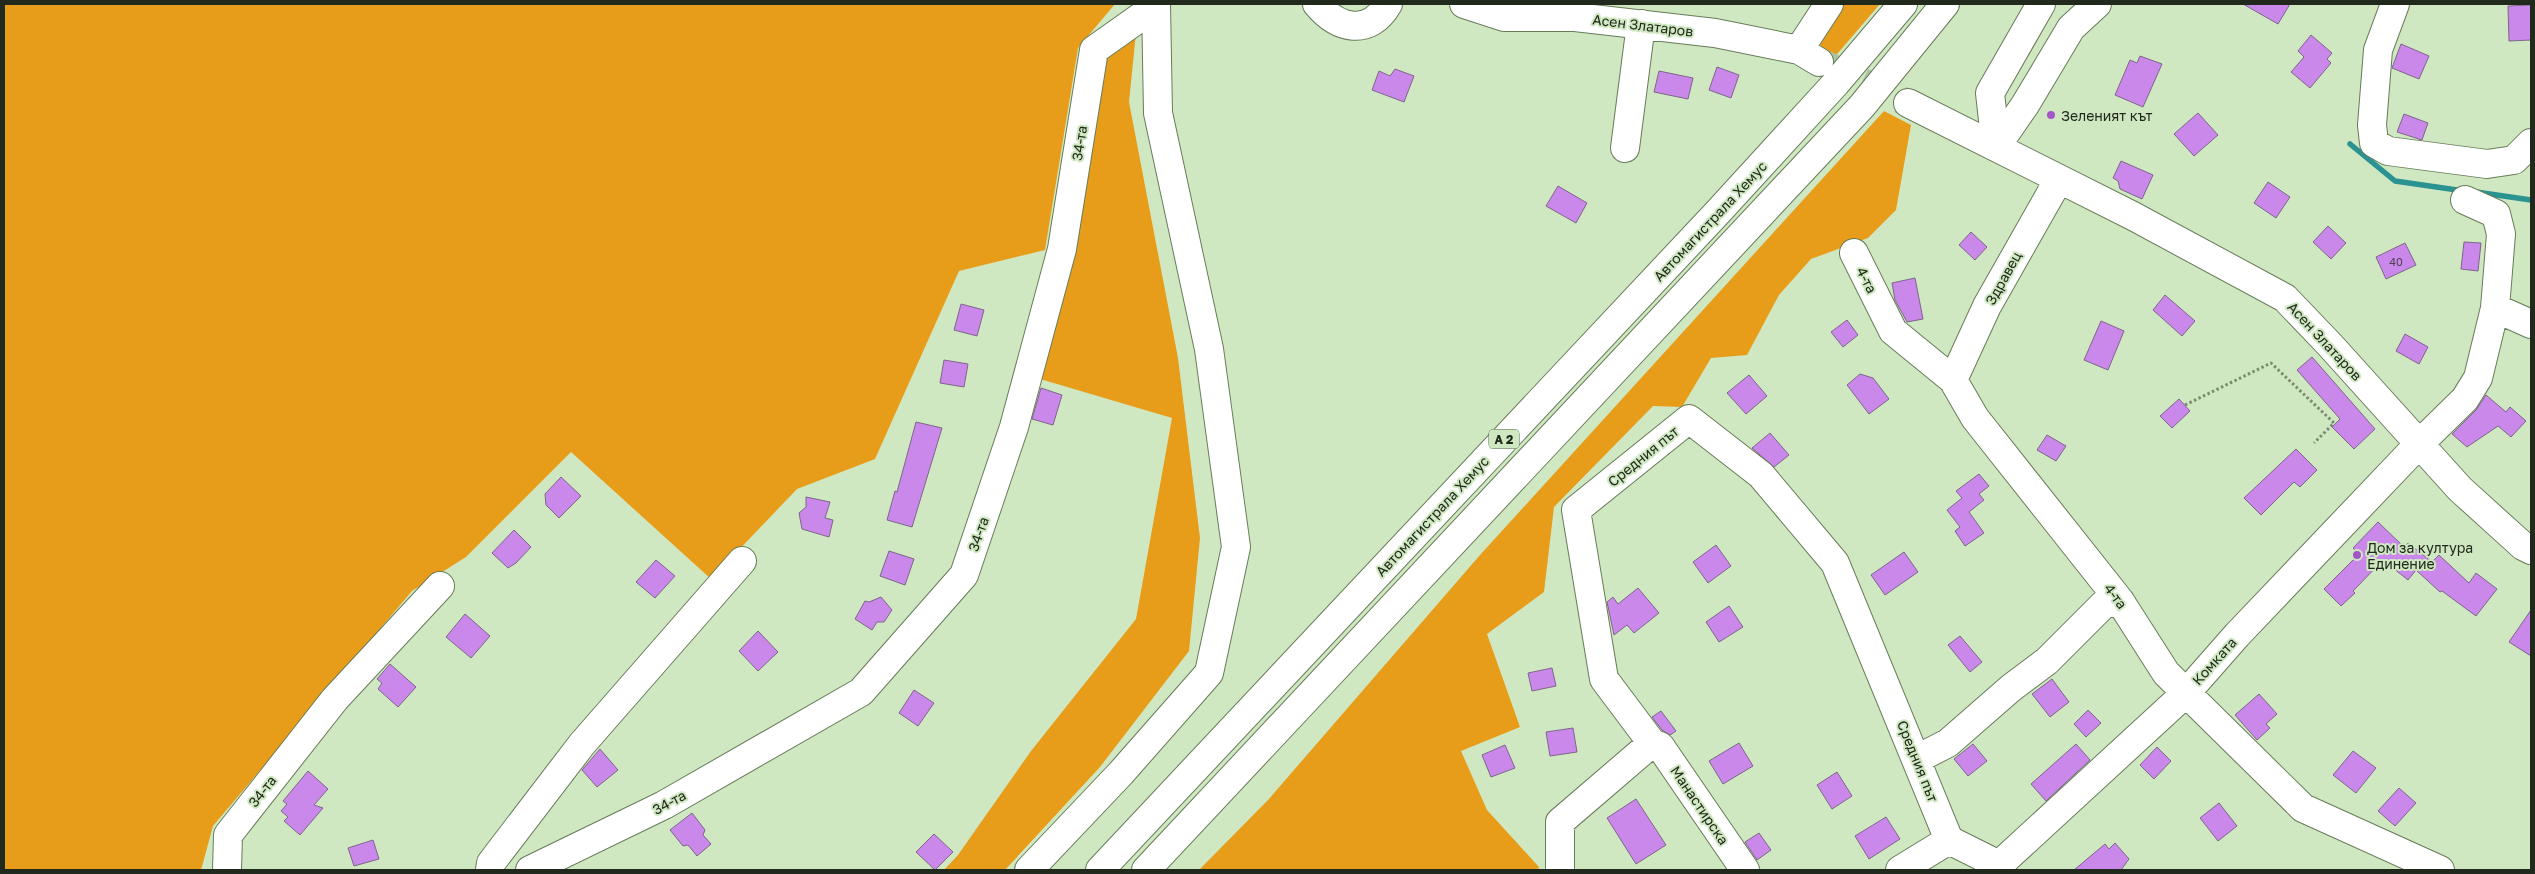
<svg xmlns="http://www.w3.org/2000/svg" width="2535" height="874" viewBox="0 0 2535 874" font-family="'Golos Text',sans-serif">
  <rect width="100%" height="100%" fill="#d0e8c2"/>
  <path fill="#e89d1a" d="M4,4H1115L1078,48L1045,250L959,271L875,459L797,489L711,579L571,452L466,557L412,591L213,826L201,870H4Z
    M1834,4H1880L1832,60L1804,50Z
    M1137,23L1129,102L1178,358L1200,538L1189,651L1100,767L1005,870H944L958,855L1031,751L1136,619L1172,418L1040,379L1076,250L1107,54Z
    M1884,111L1911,125L1896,210L1868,238L1811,259L1779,295L1747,355L1711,358L1682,407L1653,406L1554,507L1544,592L1487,634L1520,727L1461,751L1487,810L1539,867L1538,870H1199L1268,800L1480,555Z"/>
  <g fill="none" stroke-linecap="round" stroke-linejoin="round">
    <path stroke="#2a9392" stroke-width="5.5" d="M2350,144L2395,181L2464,191
      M2476,192L2531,200"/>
  </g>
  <path fill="#cb88eb" stroke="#7c6688" d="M2243,4H2290L2278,24Z
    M2531,5V40L2509,41L2508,6Z
    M2311,35L2332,53L2327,59L2331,63L2310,88L2291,72L2304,57L2298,51Z
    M2401,44L2429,56L2419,79L2392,68Z
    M2140,56L2162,64L2143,107L2115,95L2130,60L2137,63Z
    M1717,67L1739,75L1731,98L1709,90Z
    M1395,69L1414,76L1404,102L1372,90L1379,71L1390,76Z
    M1659,71L1693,78L1688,99L1654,92Z
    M2198,113L2218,135L2194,156L2174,134Z
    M2404,114L2428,123L2422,140L2397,132Z
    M2121,161L2153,175L2142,199L2120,189L2118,181L2113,178Z
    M2268,182L2290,197L2276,218L2254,203Z
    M1558,186L1587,203L1576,223L1546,206Z
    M2328,226L2346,243L2331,259L2313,242Z
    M1971,232L1987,247L1975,260L1959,245Z
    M2464,242L2481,243L2478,271L2461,269Z
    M2405,243L2416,265L2386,279L2376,257Z
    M1915,278L1923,319L1907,322L1895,300L1892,283Z
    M2165,295L2195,321L2182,336L2153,310Z
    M961,304L984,310L977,336L954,330Z
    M1847,320L1858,335L1843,347L1831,332Z
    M2101,321L2124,331L2108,370L2084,360Z
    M2405,334L2428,347L2419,364L2396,351Z
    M2312,357L2375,429L2354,449L2332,427L2340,419L2297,370Z
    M944,360L968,364L964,387L940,383Z
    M1860,374L1873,378L1889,399L1869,414L1847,385Z
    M1749,375L1767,396L1746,414L1727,393Z
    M1041,388L1062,395L1053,425L1032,419Z
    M2486,395L2506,412L2510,407L2526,421L2511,437L2498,426L2467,447L2452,434L2476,410Z
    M2179,399L2190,411L2172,428L2160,416Z
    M916,422L942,428L912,527L887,520L895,491L897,492Z
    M1770,433L1789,455L1774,467L1752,448Z
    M2047,435L2066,446L2056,461L2037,450Z
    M2296,449L2317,470L2300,487L2294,482L2261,515L2244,498Z
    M1979,474L1989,486L1979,494L1984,500L1969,512L1984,533L1965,546L1955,531L1960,527L1947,510L1962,498L1956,491Z
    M561,477L581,496L559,518L546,505L545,494Z
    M806,497L830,502L825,518L833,520L829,537L802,529L799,513L806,507Z
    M2378,522L2404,547L2408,543L2432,562L2439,555L2469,583L2476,573L2497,589L2476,616L2442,591L2440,592L2416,570L2408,580L2383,560L2353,591L2355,593L2341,606L2324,589L2359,554L2353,548Z
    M514,530L531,547L516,563L508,568L492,553Z
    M1716,545L1731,566L1708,583L1693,562Z
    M889,551L914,559L905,585L880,576Z
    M1904,552L1918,572L1885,595L1871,575Z
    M656,560L675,576L655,598L636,582Z
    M1638,588L1659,613L1634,633L1627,625L1614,635L1607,602L1613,597L1618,604Z
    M881,597L892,610L884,622H877L872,630L855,619L865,601L869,602Z
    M1729,606L1743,627L1719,642L1706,622Z
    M2531,610V656L2509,642Z
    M465,614L490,636L471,658L446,637Z
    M758,631L778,652L758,671L739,651Z
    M1960,636L1982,662L1970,672L1948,645Z
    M390,664L416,687L398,707L378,689L382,683L377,679Z
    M1552,668L1556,686L1532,691L1528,673Z
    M2052,679L2069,702L2050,717L2032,694Z
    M914,690L934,703L918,726L899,713Z
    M2259,694L2277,714L2266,724L2270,728L2257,740L2235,715Z
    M2088,710L2101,723L2086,737L2074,724Z
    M1661,711L1676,731L1670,735L1662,730L1652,717Z
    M1573,728L1577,752L1550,756L1546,732Z
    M1739,743L1753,766L1723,784L1709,761Z
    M1973,744L1987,761L1968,776L1954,759Z
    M2076,744L2090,760L2046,801L2031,784Z
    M1505,745L1515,768L1491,777L1482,755Z
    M2157,747L2171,761L2154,779L2140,765Z
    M600,749L618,770L597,787L582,770Z
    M2353,751L2376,768L2356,793L2333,775Z
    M308,771L328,789L314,805L323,808L300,835L284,821L288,817L281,811L287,804L283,801Z
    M1837,772L1852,796L1832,809L1817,785Z
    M2399,788L2416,803L2395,826L2378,811Z
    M1636,799L1666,845L1636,864L1607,818Z
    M2219,803L2237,826L2218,841L2200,818Z
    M692,813L705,830L703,835L711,844L697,856L688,845L683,846L670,830Z
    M1886,817L1900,839L1869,859L1855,836Z
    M1759,833L1771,850L1757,860L1745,842Z
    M934,834L953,852L935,870L916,852Z
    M373,840L379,859L354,866L348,848Z
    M2115,843L2129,859L2121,870H2074L2105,844L2109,849Z"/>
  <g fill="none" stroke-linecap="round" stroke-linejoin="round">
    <path stroke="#adc2a1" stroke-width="28" stroke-dasharray="28 14" stroke-linecap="butt" d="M1824,64L1908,103"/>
    <g stroke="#677c59" stroke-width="30">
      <path id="minor" d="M1317,4C1338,29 1369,37 1388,4
        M1464,4L1504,17H1575L1715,33L1799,50L1819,62
        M2395,4L2378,50L2372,125L2374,143L2388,151L2487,164L2514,160L2531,143
        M1799,50L1829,4
        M1908,103L2133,216L2285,298L2330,345L2460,489L2523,546L2531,550
        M1996,147L2025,105L2071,28L2097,4
        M1996,147L1990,93L2041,4
        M1625,148L1641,24
        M1854,253L1893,331L1953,380L1975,418L2120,601L2166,673L2303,808L2440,870
        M2495,308L2531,324
        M1953,380L1987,306L2059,179
        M1652,743L1660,746L1745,870
        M1917,759L1948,743L2011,688L2047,661L2104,604L2120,601
        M1999,865L2186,693L2237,635L2418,445L2465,399L2478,378L2495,308L2501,234L2496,214L2465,200
        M227,870L228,835L335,699L440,586
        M490,870L491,863L582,744L742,561
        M530,870L664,805L861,692L964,575L1014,427L1062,249L1094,50L1156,6
        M1029,870L1121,773L1209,673L1236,547L1209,349L1158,113L1156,4
        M1560,870V822L1652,743L1604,679L1576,510L1689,419L1761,475L1835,563L1949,840L1999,865L2002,870
        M1900,870L1949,840"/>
    </g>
    <g stroke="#677c59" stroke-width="30">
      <path id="highway" d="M1100,870L1718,212L1836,83L1903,4
        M1146,870L1862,106L1945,4"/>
    </g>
    <path stroke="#7a8b70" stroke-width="3" stroke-dasharray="2.5 2.5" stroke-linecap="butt" d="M2185,405L2271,363L2334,423L2314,443"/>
    <use href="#minor" stroke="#fff" stroke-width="28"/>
    <use href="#highway" stroke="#fff" stroke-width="28"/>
  </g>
  <g fill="#a456c7" stroke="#d0e8c2" stroke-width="2">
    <circle cx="2051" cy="115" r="5"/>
    <circle cx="2357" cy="555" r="5"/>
  </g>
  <g text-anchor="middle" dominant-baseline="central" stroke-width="4" stroke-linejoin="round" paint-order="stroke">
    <g font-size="11" fill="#4b414f">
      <text x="2396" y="261">40</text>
    </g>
    <rect fill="#d0e8c2" stroke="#55624d" stroke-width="1" x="1489" y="429.5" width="30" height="19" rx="4"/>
    <g font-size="12" font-weight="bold" fill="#20291b">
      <text x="1504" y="439">A 2</text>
    </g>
    <g font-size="14" fill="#20291b" stroke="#d0e8c2">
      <text transform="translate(1643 25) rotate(7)">Асен Златаров</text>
      <text transform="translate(1079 143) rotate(-81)">34-та</text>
      <text transform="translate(1710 221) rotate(-47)">Автомагистрала Хемус</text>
      <text transform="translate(2003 278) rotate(-61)">Здравец</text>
      <text transform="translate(1867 280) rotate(63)">4-та</text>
      <text transform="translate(2325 341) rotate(47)">Асен Златаров</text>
      <text transform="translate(1643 456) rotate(-39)">Средния път</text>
      <text transform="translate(1432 516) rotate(-47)">Автомагистрала Хемус</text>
      <text transform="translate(978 534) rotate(-71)">34-та</text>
      <text transform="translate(2116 596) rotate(54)">4-та</text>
      <text transform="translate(2214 661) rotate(-48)">Комката</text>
      <text transform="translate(1918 761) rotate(68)">Средния път</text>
      <text transform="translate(262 791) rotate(-52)">34-та</text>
      <text transform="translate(669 802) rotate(-28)">34-та</text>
      <text transform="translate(1700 805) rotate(56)">Манастирска</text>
    </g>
    <g font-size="14" fill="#20291b" stroke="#d0e8c2" text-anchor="start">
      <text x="2061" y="115">Зеленият кът</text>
      <text x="2367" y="547">Дом за култура<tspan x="2367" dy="16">Единение</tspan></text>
    </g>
  </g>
  <rect width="2535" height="874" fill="none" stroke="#20291b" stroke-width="10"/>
</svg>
